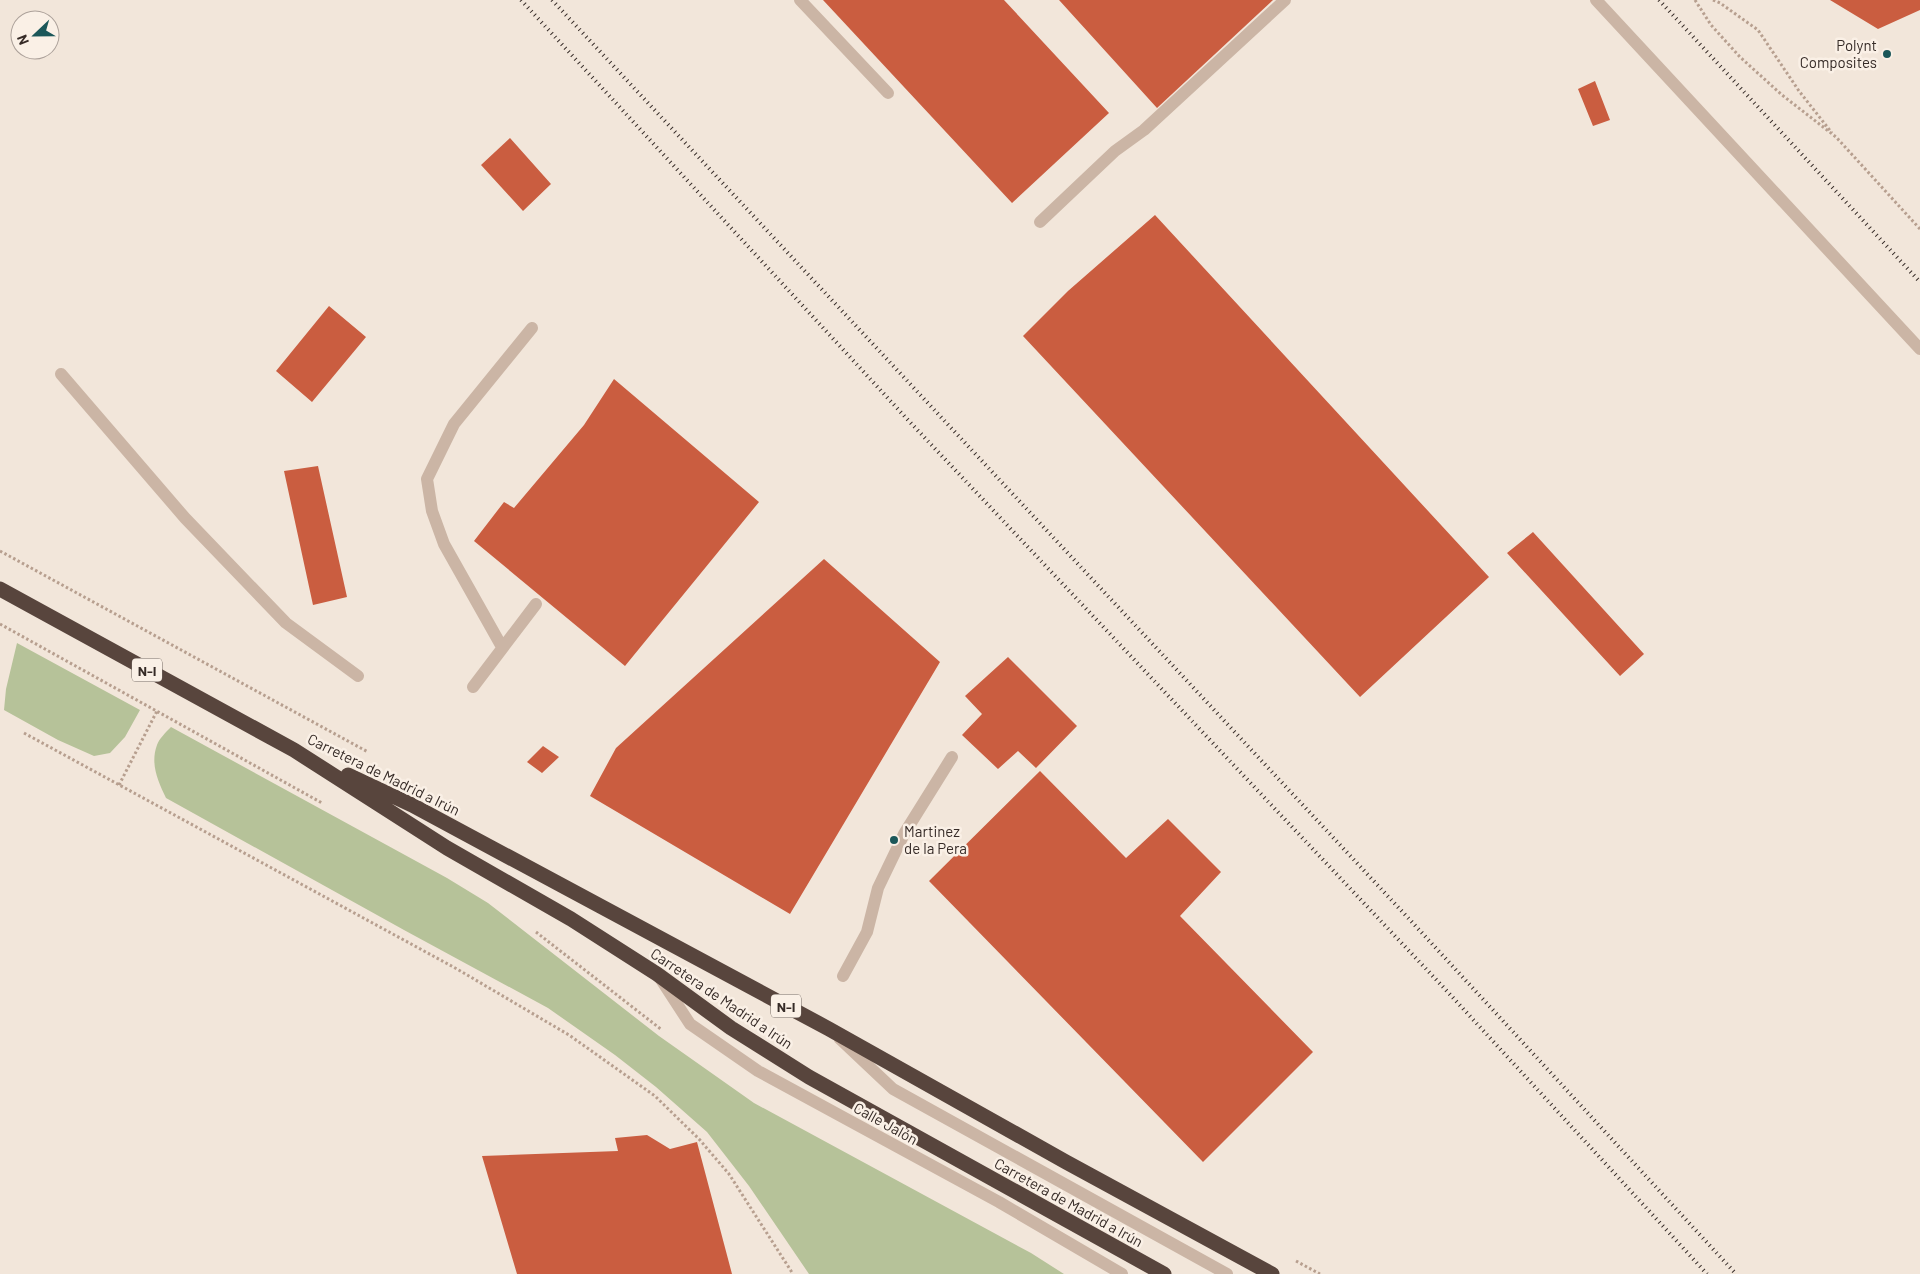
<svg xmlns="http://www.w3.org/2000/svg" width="1920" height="1274" viewBox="0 0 1920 1274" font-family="Barlow,sans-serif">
  <rect width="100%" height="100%" fill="#f2e6da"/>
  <path fill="#b6c299" d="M17,643L140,710L125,737L110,753L94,756L58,740L4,710L6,689Z
    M171,727L447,878L488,903L659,1036L754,1103L1031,1253L1064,1274H809L749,1186L707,1132L656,1087L615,1055L548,1008L404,930L166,798C158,781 150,764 157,745C159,739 166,732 171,727Z"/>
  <path fill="#ca5d40" d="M823,0H1004L1109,113L1012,203Z
    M1059,0H1273L1157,108Z
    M1830,0H1920V10L1878,29Z
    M1595,81L1610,120L1593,126L1578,89Z
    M510,138L551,184L523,211L481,165Z
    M1155,215L1489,577L1360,697L1023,336L1068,291Z
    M329,306L366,337L312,402L276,371Z
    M614,379L759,502L625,666L474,541L504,502L514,508L584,425Z
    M318,466L347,597L313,605L284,471Z
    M1533,532L1644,654L1620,676L1507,553Z
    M824,559L940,662L790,914L590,796L616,748Z
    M1008,657L1077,726L1036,768L1018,751L998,769L962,735L982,714L965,696Z
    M543,746L559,757L542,773L527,762Z
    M1040,771L1126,858L1168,819L1221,872L1180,916L1313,1052L1203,1162L929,881Z
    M647,1135L670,1149L697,1142L732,1274H517L482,1156L618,1151L615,1138Z"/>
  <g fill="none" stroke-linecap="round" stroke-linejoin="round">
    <path stroke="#b79f8f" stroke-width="3" stroke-dasharray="2.5 2.5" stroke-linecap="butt" d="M1695,0L1711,25L1740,57L1782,95L1836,137L1920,229
      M1713,0L1720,3L1758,30L1799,91L1832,133
      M0,551L368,752
      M0,624L322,803
      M24,733L457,969L569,1035L655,1096L699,1139L729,1174L793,1274
      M119,785L157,711
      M536,932L662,1030
      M1296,1261L1320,1274"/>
    <path stroke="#cbb5a5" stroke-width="12" d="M800,0L888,93
      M1596,0L1920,349
      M1040,222L1115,151L1144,130L1285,0
      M61,374L185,518L286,623L358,676
      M502,647L444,544L432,511L427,479L454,424L532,328
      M473,687L536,604
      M843,976L867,932L878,888L904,834L952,757
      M660,978L690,1024L758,1071L999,1202L1122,1274
      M840,1039L893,1089L1227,1274"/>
    <path stroke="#58453d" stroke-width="15" d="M0,589L294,750L447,848L571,919L657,974L731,1028L809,1077L1164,1274
      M348,775L412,805L829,1029L1066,1162L1272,1274"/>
    <path stroke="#362b27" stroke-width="4" stroke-dasharray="1 4" stroke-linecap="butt" d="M521,0L908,420L1445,989L1707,1274
      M552,0L1411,921L1736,1274
      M1659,0L1920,282"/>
  </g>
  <g fill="#1b5759" stroke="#faf0e6" stroke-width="2">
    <circle cx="1887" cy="54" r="5"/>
    <circle cx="894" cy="840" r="5"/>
  </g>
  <g text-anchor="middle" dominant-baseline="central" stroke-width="5" stroke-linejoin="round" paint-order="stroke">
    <g fill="#faf0e6" stroke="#716660" stroke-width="1">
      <rect x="132" y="658.5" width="30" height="23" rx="4"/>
      <rect x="771" y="994.5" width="30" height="23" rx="4"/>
    </g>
    <g font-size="14" font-weight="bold" fill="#362b27">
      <text x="147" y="670">N-I</text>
      <text x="786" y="1006">N-I</text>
    </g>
    <g font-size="15" fill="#362b27" stroke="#faf0e6" text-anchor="end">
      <text x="1877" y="45">Polynt<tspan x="1877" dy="17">Composites</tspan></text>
      <text x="904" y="831" text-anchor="start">Martinez<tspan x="904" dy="17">de la Pera</tspan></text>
    </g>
    <g font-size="15" fill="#362b27" stroke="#faf0e6">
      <text transform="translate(384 774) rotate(26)">Carretera de Madrid a Irún</text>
      <text transform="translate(722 998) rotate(34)">Carretera de Madrid a Irún</text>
      <text transform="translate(886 1123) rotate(29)">Calle Jalón</text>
      <text transform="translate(1069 1202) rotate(29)">Carretera de Madrid a Irún</text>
    </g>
  </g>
  <g transform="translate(35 35) rotate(248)"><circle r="24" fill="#faf0e6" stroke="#aca19a"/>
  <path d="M0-4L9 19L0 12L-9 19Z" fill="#1b5759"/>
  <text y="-8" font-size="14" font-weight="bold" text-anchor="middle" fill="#362b27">N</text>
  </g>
</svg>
